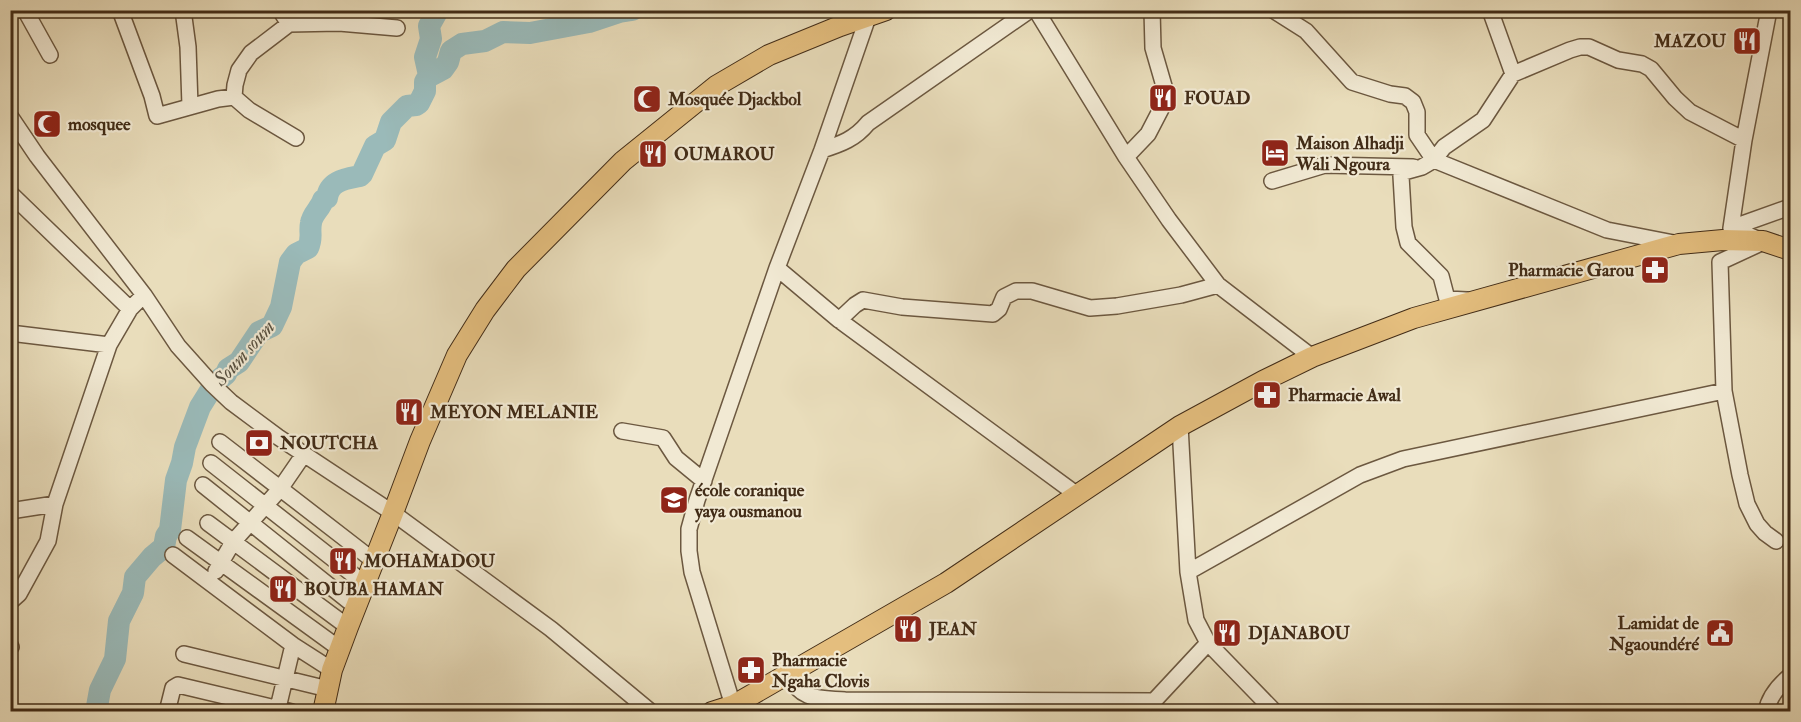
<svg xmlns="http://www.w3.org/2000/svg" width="1801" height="722" viewBox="0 0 1801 722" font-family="'IM FELL Double Pica',serif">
  <rect width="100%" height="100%" fill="#e9ddbb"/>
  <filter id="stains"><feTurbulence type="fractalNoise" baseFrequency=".00333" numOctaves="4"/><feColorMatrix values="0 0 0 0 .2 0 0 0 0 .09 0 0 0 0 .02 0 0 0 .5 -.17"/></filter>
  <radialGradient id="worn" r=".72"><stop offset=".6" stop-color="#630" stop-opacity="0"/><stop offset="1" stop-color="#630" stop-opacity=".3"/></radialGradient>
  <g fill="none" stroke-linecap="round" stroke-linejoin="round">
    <path stroke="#9abab9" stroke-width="22" d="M429,75L425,57L431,39L429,26L438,10
      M96,712L100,690L115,659L119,621L133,593L135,577L152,557L164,547L166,536L170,530L176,480L182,463L185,447L200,407L215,383L226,374L228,369L239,362L259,332L272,326L281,307L290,262L296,254L308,248C313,237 309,233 311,223C312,214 321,208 323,200L327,198C329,181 345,179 360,176L362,174L375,146L385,140L391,122L407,106L416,105L419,103L425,91V82L428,77L443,69L448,62L451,51L462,44L485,41L503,32L530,33L589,22L619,12L632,10"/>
    <g stroke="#6c5840" stroke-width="18">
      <path id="minor" d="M25,10L50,55
        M120,10L152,96L157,116L218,99L234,97L249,110L296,138
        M183,10L188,47L190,106
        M280,10L289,24
        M1036,10L1126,157L1169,220L1218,285L1312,357
        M1273,10L1306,31L1352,82L1390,94L1405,96L1413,102L1417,112V135L1434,160L1607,230L1679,244
        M1513,74L1570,50L1580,47H1589L1618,60L1642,64L1651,69L1675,98L1690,112L1744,140
        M234,97L235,85L239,70L251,53L289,24L339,23L397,28
        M10,116L37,156L144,295L178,346L212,384L231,402L278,437L393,513L551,629L651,712
        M822,150C841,144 855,139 868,123L1030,10
        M1126,157L1148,134L1161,109L1164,86L1153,48L1152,10
        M1272,181L1325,165L1413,167
        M10,193L130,309
        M1731,228L1790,207
        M1755,238L1731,228L1744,140L1769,10
        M1761,243L1720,262L1724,391L1740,475L1747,504L1757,524L1765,533L1776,541
        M777,268L839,320L1076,494
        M1467,300L1447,299L1441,276L1408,243L1404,227L1401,176L1404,172L1422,167L1434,160L1444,147L1483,120L1513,74L1490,10
        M839,320L855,305L863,300L902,307L993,314L999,309L1004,297L1016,291H1032L1090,308L1117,306L1181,295L1218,285
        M10,333L109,345
        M622,431L663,438L676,458L704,481
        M220,442L374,561
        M211,463L365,584
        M203,485L356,607
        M10,511L55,504
        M208,523L348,627
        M187,538L340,649
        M173,555L293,645L332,670
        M216,571L233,542L280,489L304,454
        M1188,572L1360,475L1403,459L1724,391
        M10,602L19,594L48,541L55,504L109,345L130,309L144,295
        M1208,643L1275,712
        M10,645L11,647
        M184,654L328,689
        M788,675C801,701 819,698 845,700L1154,701L1208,643L1196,620L1188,572L1180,426
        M167,712L173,688L178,685L292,712
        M277,712L293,645
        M735,712L692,572L689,551V529L697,500L777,268L822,150L868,17
        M1766,712C1769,696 1779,685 1790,676"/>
    </g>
    <g stroke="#422c17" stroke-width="22">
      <path id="major" d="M323,712L332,670L348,627L393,513L420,441L457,355L485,310L516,269L623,161L716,86L769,55L840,26L886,10
        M712,712L734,705L946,583L1180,426L1263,381L1312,357L1414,318L1679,244L1723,240L1763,241L1790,250"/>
    </g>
    <use href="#minor" stroke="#f1e9d3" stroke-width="15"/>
    <use href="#major" stroke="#e4be7e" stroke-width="20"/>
  </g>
  <defs>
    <g id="restaurant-square" transform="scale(1.5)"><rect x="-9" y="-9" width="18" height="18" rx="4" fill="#8f2418" stroke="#f1e9d3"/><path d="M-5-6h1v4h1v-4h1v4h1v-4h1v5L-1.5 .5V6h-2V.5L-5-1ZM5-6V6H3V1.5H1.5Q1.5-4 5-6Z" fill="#fff"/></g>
    <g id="mosque-square" transform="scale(1.5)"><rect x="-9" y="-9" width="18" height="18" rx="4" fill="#8f2418" stroke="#f1e9d3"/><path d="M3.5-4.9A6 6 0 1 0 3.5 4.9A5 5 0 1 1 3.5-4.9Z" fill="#fff"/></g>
    <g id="hotel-square" transform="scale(1.5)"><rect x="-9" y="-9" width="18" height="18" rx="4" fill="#8f2418" stroke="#f1e9d3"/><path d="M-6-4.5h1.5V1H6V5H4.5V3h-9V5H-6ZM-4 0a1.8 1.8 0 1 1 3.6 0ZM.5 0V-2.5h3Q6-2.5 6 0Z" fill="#fff"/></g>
    <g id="pharmacy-square" transform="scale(1.5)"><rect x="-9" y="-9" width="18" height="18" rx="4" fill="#8f2418" stroke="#f1e9d3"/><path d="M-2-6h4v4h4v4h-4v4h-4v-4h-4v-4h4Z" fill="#fff"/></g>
    <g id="bank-square" transform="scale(1.5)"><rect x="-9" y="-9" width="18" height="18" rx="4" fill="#8f2418" stroke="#f1e9d3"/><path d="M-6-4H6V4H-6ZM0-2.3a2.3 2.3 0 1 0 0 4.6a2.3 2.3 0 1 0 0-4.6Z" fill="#fff"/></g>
    <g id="school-square" transform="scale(1.5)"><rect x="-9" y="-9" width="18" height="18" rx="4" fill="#8f2418" stroke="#f1e9d3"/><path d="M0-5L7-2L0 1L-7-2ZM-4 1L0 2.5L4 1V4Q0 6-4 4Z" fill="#fff"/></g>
    <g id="civic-square" transform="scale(1.5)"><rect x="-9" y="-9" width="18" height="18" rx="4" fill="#8f2418" stroke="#f1e9d3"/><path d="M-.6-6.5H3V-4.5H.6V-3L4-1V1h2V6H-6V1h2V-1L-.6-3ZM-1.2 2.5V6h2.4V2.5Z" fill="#fff"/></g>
  </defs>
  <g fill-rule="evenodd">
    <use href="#restaurant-square" x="1747" y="41"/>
    <use href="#restaurant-square" x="1163" y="98"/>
    <use href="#mosque-square" x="647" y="99"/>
    <use href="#mosque-square" x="47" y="124"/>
    <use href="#hotel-square" x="1275" y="153"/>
    <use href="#restaurant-square" x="653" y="154"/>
    <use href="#pharmacy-square" x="1655" y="270"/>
    <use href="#pharmacy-square" x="1267" y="395"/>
    <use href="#restaurant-square" x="409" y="412"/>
    <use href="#bank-square" x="259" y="443"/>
    <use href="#school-square" x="674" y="500"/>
    <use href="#restaurant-square" x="343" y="561"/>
    <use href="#restaurant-square" x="283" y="589"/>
    <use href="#restaurant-square" x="908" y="629"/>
    <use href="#restaurant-square" x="1227" y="633"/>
    <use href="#civic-square" x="1720" y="633"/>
    <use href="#pharmacy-square" x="751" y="670"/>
  </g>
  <g text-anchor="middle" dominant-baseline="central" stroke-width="4.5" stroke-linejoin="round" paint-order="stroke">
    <g font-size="18" font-weight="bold" fill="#422c17" stroke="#f1e9d3" text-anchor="start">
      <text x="1726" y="41" text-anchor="end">MAZOU</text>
      <text x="1184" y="98">FOUAD</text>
      <text x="668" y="99">Mosquée Djackbol</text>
      <text x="68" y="124">mosquee</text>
      <text x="1296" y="143">Maison Alhadji<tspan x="1296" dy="21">Wali Ngoura</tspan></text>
      <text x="674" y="154">OUMAROU</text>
      <text x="1634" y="270" text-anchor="end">Pharmacie Garou</text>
      <text x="1288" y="395">Pharmacie Awal</text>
      <text x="430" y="412">MEYON MELANIE</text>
      <text x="280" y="443">NOUTCHA</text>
      <text x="695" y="490">école coranique<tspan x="695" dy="21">yaya ousmanou</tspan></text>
      <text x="364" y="561">MOHAMADOU</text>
      <text x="304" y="589">BOUBA HAMAN</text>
      <text x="1699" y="623" text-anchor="end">Lamidat de<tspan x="1699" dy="21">Ngaoundéré</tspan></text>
      <text x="929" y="629">JEAN</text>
      <text x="1248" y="633">DJANABOU</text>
      <text x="772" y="660">Pharmacie<tspan x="772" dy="21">Ngaha Clovis</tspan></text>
    </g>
    <g font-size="20" font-style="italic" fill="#585040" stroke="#f1e9d3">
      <text transform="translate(244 353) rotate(-48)">Soum soum</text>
    </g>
  </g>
  <rect width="1801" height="722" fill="none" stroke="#e9ddbb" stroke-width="36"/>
  <rect x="12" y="12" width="1777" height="698" fill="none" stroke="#422c17" stroke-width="3"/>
  <rect x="18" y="18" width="1765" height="686" fill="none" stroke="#422c17" stroke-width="1.5"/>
  <rect width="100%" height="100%" filter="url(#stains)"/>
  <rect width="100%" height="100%" fill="url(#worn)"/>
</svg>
